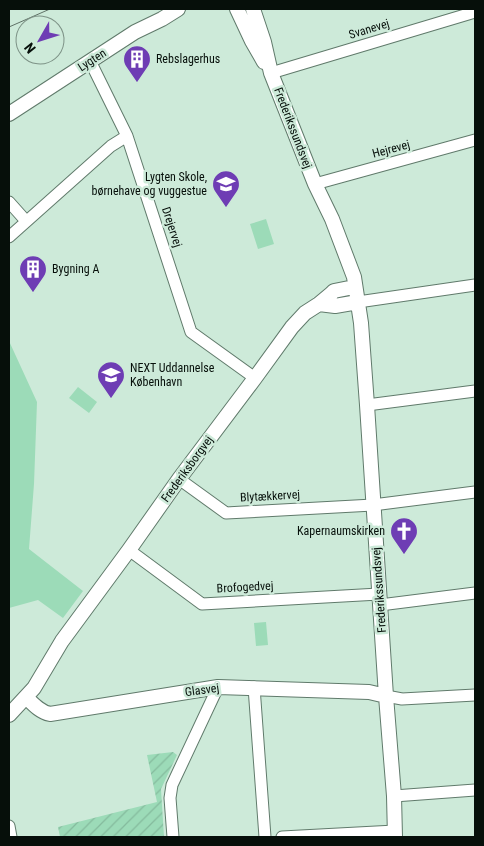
<svg xmlns="http://www.w3.org/2000/svg" width="484" height="846" viewBox="0 0 484 846" font-family="'Roboto Condensed',sans-serif">
  <defs>
    <pattern id="garden-furrows" width="10" height="10" patternUnits="userSpaceOnUse" patternTransform="scale(1.25)"><rect width="10" height="10" fill="#9cdbb8"/><path d="M-1 1l2-2M0 10L10 0M9 11l2-2" fill="none" stroke="#85bb9d"/></pattern>
  </defs>
  <rect width="100%" height="100%" fill="#cdead9"/>
  <path fill="#9cdbb8" d="M266,219L274,244L258,249L250,224Z
    M9,341L37,402L34,484L29,549L83,591L63,618L38,600L9,608Z
    M78,387L97,402L89,413L69,398Z
    M266,622L268,645L256,646L254,623Z"/>
  <path fill="url(#garden-furrows)" d="M173,752L177,755L161,789L164,837H60L58,827L157,802L147,755Z"/>
  <g fill="none" stroke-linecap="round" stroke-linejoin="round">
    <g stroke="#607a6b" stroke-width="13">
      <path id="minor" d="M90,61L127,136L191,332L255,378
        M271,73L475,12
        M315,184L475,140
        M9,202L26,221
        M9,237L111,146L127,136
        M358,302L475,285
        M367,405L475,391
        M179,479L226,513L373,505L475,492
        M129,550L202,604L379,594
        M380,605L475,593
        M254,687L265,837
        M386,696L402,699L475,695
        M394,796L475,790
        M9,826L11,837
        M173,837L170,798L172,785L218,687
        M282,837L395,831"/>
    </g>
    <g stroke="#607a6b" stroke-width="16">
      <path id="tertiary" d="M237,9L252,41L264,62
        M253,9L264,42L271,73L315,184L332,219L354,277L361,323L367,405L386,696L394,796L395,837
        M9,114L135,32L162,19L178,9
        M319,304L335,306L358,302
        M26,697C33,704 40,712 50,714L218,687L369,692L386,696
        M9,715L34,688L62,641L129,550L179,479L255,378L292,327L305,313L319,304L331,294L334,291L349,288"/>
    </g>
    <use href="#minor" stroke="#fff" stroke-width="11"/>
    <use href="#tertiary" stroke="#fff" stroke-width="14"/>
    <path stroke="#5f7166" stroke-width="1" d="M9,27L50,9"/>
  </g>
  <defs>
    <g id="building-pin" transform="scale(1.4375)"><path d="M0 17L-7.5 6A9.5 9.5 0 1 1 7.5 6Z" fill="#6e3db4" stroke="#cdead9"/><path d="M-4-6H4V6H1V3H-1V6H-4ZM-2.5-4.3h1.7v1.8h-1.7ZM.8-4.3h1.7v1.8H.8ZM-2.5-1h1.7V.8h-1.7ZM.8-1h1.7V.8H.8Z" fill="#fff"/></g>
    <g id="school-pin" transform="scale(1.4375)"><path d="M0 17L-7.5 6A9.5 9.5 0 1 1 7.5 6Z" fill="#6e3db4" stroke="#cdead9"/><path d="M0-5L7-2L0 1L-7-2ZM-4 1L0 2.5L4 1V4Q0 6-4 4Z" fill="#fff"/></g>
    <g id="church-pin" transform="scale(1.4375)"><path d="M0 17L-7.5 6A9.5 9.5 0 1 1 7.5 6Z" fill="#6e3db4" stroke="#cdead9"/><path d="M-1.2-6h2.4v3.5h3.3v2.4h-3.3V6h-2.4V-.1h-3.3v-2.4h3.3Z" fill="#fff"/></g>
  </defs>
  <g fill-rule="evenodd">
    <use href="#building-pin" x="137" y="59"/>
    <use href="#school-pin" x="226" y="184"/>
    <use href="#building-pin" x="33" y="269"/>
    <use href="#school-pin" x="111" y="375"/>
    <use href="#church-pin" x="404" y="531"/>
  </g>
  <g text-anchor="middle" dominant-baseline="central" stroke-width="5" stroke-linejoin="round" paint-order="stroke">
    <g font-size="12" fill="#060f0a" stroke="#cdead9">
      <text transform="translate(369 29) rotate(-17)">Svanevej</text>
      <text transform="translate(92 60) rotate(-33)">Lygten</text>
      <text transform="translate(293 128) rotate(69)">Frederikssundsvej</text>
      <text transform="translate(391 149) rotate(-15)">Hejrevej</text>
      <text transform="translate(172 227) rotate(72)">Drejervej</text>
      <text transform="translate(187 469) rotate(-54)">Frederiksborgvej</text>
      <text transform="translate(270 496) rotate(-3)">Blytækkervej</text>
      <text transform="translate(245 587) rotate(-3)">Brofogedvej</text>
      <text transform="translate(379 590) rotate(-94)">Frederikssundsvej</text>
      <text transform="translate(202 690) rotate(-8)">Glasvej</text>
    </g>
    <g font-size="12" fill="#060f0a" stroke="#cdead9" text-anchor="start">
      <text x="156" y="59">Rebslagerhus</text>
      <text x="207" y="177" text-anchor="end">Lygten Skole,<tspan x="207" dy="14">børnehave og vuggestue</tspan></text>
      <text x="52" y="269">Bygning A</text>
      <text x="130" y="368">NEXT Uddannelse<tspan x="130" dy="14">København</tspan></text>
      <text x="385" y="531" text-anchor="end">Kapernaumskirken</text>
    </g>
  </g>
  <rect width="484" height="846" fill="none" stroke="#060f0a" stroke-width="20"/>
  <g transform="translate(40 40) rotate(231)"><circle r="24" fill="#cdead9" stroke="#7d9286"/>
  <path d="M0-4L9 19L0 12L-9 19Z" fill="#6e3db4"/>
  <text y="-8" font-size="14" font-weight="bold" text-anchor="middle" fill="#060f0a">N</text>
  </g>
</svg>
